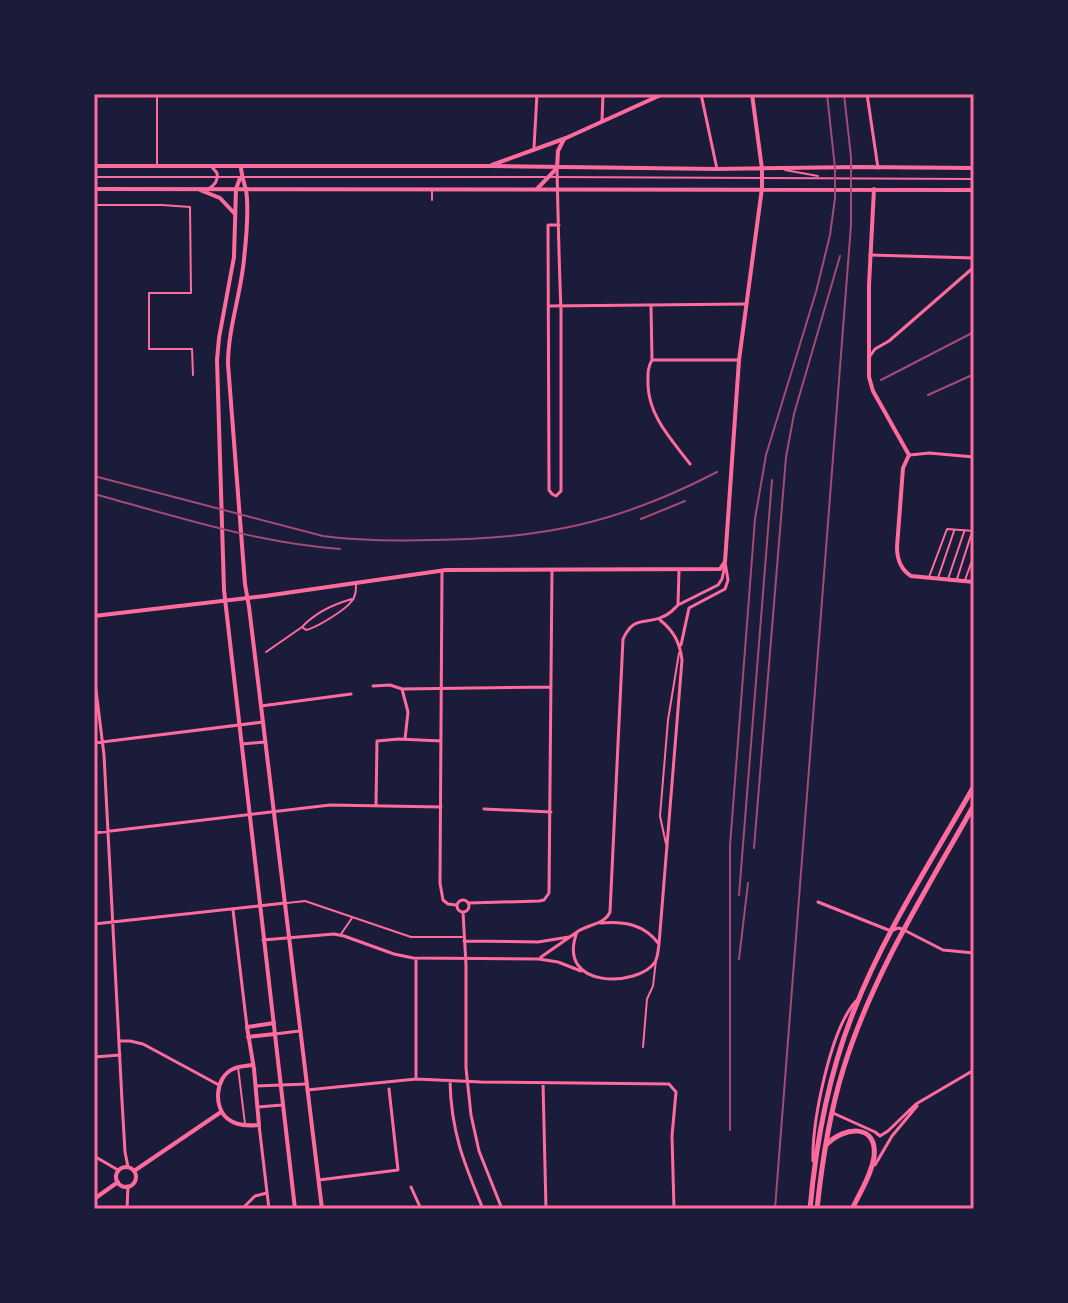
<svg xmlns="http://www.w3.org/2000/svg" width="1068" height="1303" viewBox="0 0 1068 1303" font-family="'Libre Baskerville',serif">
  <rect width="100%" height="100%" fill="#1b1b3a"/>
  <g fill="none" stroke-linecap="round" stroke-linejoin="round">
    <path stroke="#ff6b9d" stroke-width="2" d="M157,165V94
      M785,170L818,176
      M94,177H545
      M551,177L974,179
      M432,189V200
      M94,205H162L190,207L191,293H149V349H192L193,375
      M929,577L947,529L974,531
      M938,578L954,531
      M948,579L964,532
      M957,579L972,532
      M965,580L974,555
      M302,627C315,613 334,604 352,599
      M266,652L302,627L306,630C316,628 345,610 351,602C356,597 356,590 356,583
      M666,844L660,816L668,720L679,653
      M341,934L352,918
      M643,1047L647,999L653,986L656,960"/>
    <path stroke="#ff6b9d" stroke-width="2" d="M287,903L305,901L411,937H462
      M238,1067L245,1124"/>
    <path stroke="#ff6b9d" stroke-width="3" d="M701,94L717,169
      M867,94L878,168
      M602,121L603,94
      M534,148L537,94
      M557,168C558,215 559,263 561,310V491L556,496L552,494L549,490L548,225H559
      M208,189C215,185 218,181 217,173L212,167
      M870,255L974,258
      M549,306L745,304
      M651,306L652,360C647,368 648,376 648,385C649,417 672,440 690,464
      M870,356L875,349L889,341L974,267
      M652,360H739
      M910,455L929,453L974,457
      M442,571L440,883L443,900L448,904L456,905
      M680,604L718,585L722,579L725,565
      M681,645L689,608L725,589L728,580L725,562
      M94,674L104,755L122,1101L125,1152L128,1167
      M373,686L390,685L402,689L551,687
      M402,689L408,712L405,739
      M261,706L351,694
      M94,743L263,722
      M242,744L265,742
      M376,805L377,741L399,739L441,741
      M484,809L551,812
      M94,833L330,805L441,807
      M457 906a6 6 0 1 1 12 0a6 6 0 1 1-12 0Z
      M818,902L891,931L898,928L902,929L943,950L974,953
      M469,903L539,901L544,900L549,893L552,570
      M233,910L247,1027
      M463,912L466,965V1068L471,1115L479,1151L502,1209
      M600,923C624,921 644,924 659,944C658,950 658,957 655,962C639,987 555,990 577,932C588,924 604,925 610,912L623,639C634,615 644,625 662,617C669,615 673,610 678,605L679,570
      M94,924L285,903
      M263,940L334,934L344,936L394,954L413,958L539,959L558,962L581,971
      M464,941L538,942L569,937
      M659,944L682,660C680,643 674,631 660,620
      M541,957L577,932
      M275,1034L299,1031
      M119,1041H130L143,1044L219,1085
      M94,1057L120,1055
      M416,1079V959
      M450,1081C451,1132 464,1163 483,1209
      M543,1083L546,1209
      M256,1086L307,1084
      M307,1090L416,1079L481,1082L669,1084L676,1092L672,1136L674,1209
      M258,1107L282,1105
      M833,1113L875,1132L880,1136
      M259,1125L269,1209
      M880,1136L888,1131L916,1104L974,1070
      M94,1156L118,1170
      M813,1161C812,1122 830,1030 856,1001
      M875,1165L892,1136L917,1106
      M319,1180L398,1170L389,1089
      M411,1187L421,1209
      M127,1209L128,1186
      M242,1209L255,1196L267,1193"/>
    <path stroke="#ff6b9d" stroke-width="4" d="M492,165L566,138L663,94
      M537,189L557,168L558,151L564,139
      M874,189L869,285V377L873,391L909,455L903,468L897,547C897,559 900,569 911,576L974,582
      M94,616L265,596L446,570L720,569L725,562L739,360L762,188
      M248,1037L275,1034
      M252,1065C246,1066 238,1066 233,1069C215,1077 213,1108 228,1119C237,1126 248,1126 259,1125L254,1069L247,1027L274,1023
      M116 1177a10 10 0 1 1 20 0a10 10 0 1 1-20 0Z
      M134,1171L221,1112
      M94,1199L118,1182"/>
    <path stroke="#ff6b9d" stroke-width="4" d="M752,94L762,169V188
      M94,166H490L717,169L859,167L974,168
      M241,166C241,175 244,182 246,190C249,208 246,241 244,259C241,294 228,328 228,364L245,584L249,607L322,1209
      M240,178L236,189L234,257L219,338L217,360L224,590L295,1209
      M94,189L974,190
      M200,190L220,198L235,214"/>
    <path stroke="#ff6b9d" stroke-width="5" d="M826,1145C844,1126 878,1123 874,1157C871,1175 860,1193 852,1209
      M810,1209C816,1142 828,1076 853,1013C884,933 932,860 974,786
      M817,1209C822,1162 829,1115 843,1070C872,975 926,891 974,805"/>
    <path stroke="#a44b75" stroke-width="2" d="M881,380L974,332
      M928,395L970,376
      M94,476L323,536C360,541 396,541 433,540C543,539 619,523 717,472
      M94,494C175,516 257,543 340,549
      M641,519L685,501
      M754,848L786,457L794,414L840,256
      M739,895L772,480
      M739,959L748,883
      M730,1130V846L755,519L766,455L816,292L830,235L835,198V168L827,94
      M775,1209L851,225V157L844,94"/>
  </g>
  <rect width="1068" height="1303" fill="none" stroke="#1b1b3a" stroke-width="192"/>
  <rect x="96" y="96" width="876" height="1111" fill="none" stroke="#ff6b9d" stroke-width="3"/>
</svg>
